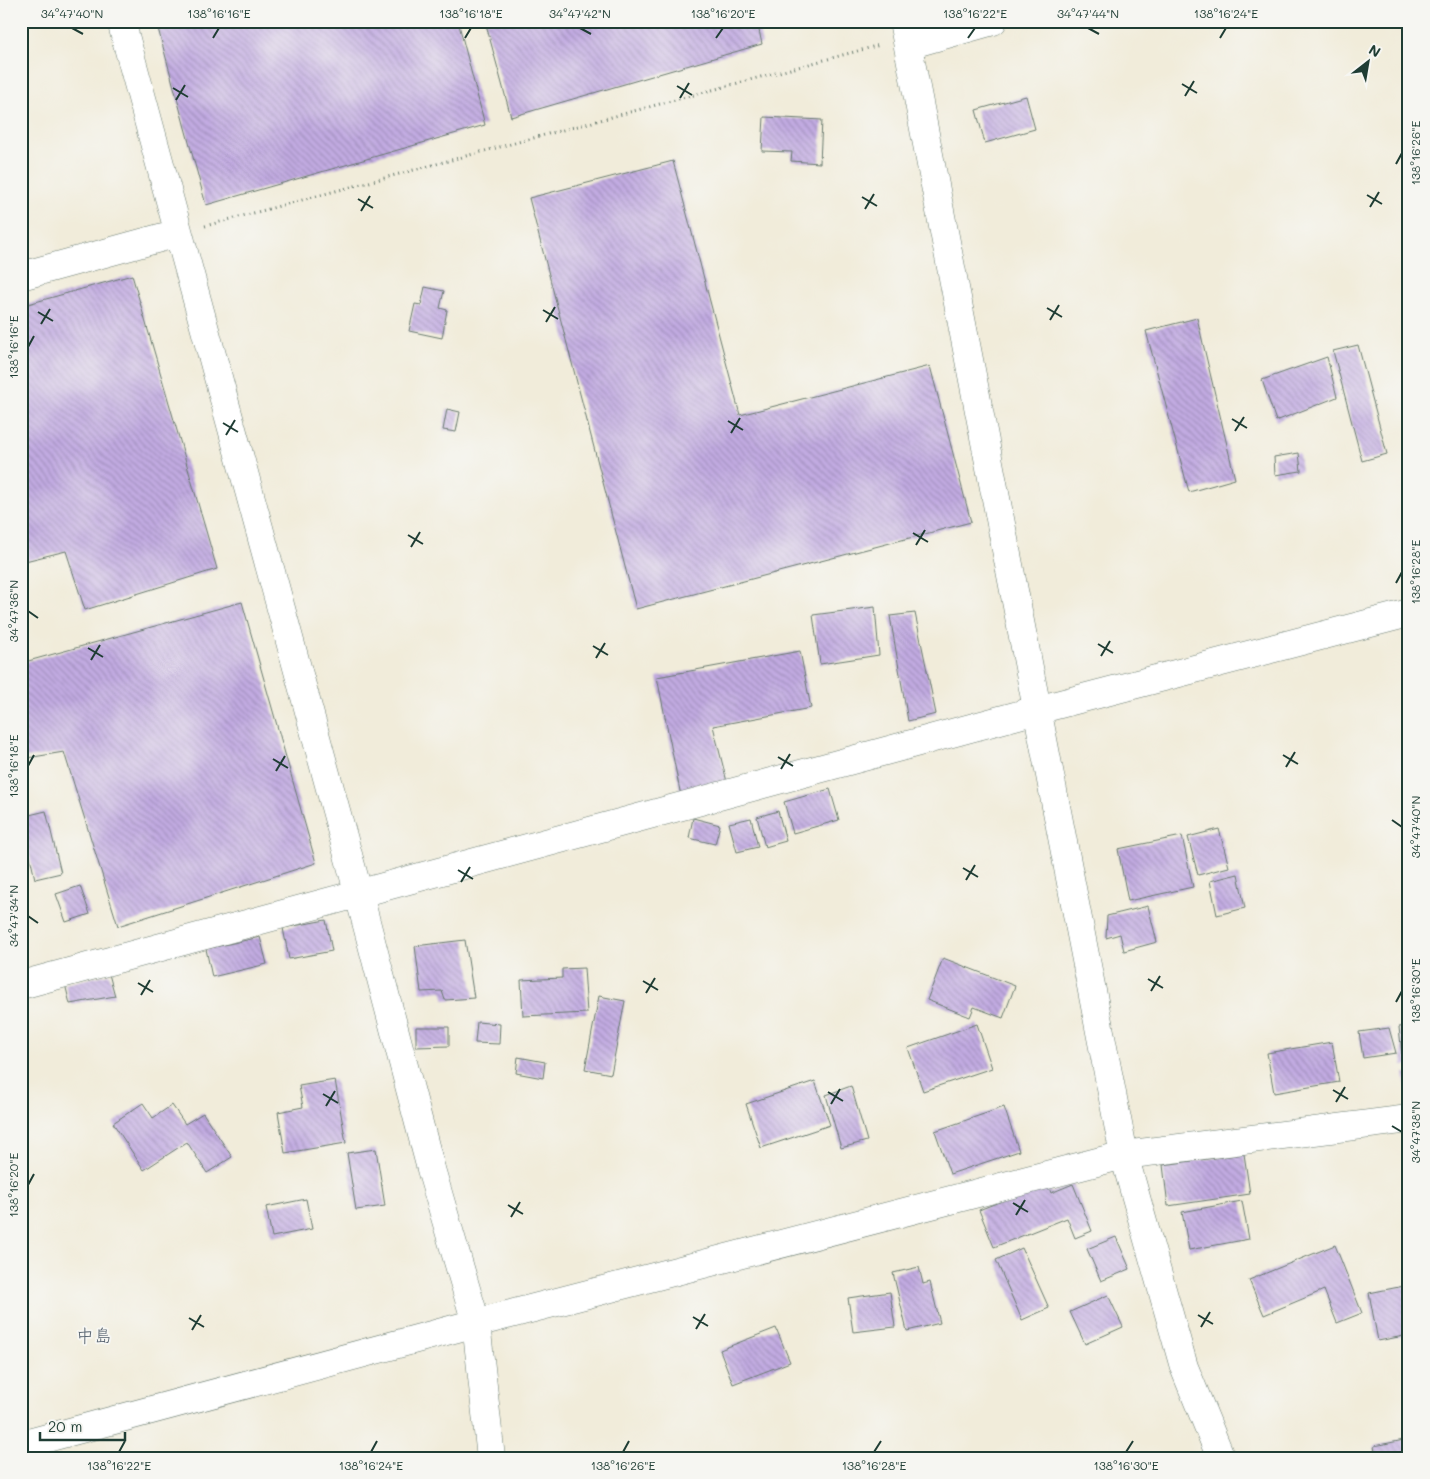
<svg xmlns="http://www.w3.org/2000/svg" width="1430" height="1479" viewBox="0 0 1430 1479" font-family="Mali,'Klee One',sans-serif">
  <defs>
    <pattern id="building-back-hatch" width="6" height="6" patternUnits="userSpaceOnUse" patternTransform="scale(1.25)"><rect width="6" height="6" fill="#c2abe2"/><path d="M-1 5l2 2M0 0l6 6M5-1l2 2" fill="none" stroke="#9d8cb8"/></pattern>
  </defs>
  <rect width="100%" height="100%" fill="#f6f6f2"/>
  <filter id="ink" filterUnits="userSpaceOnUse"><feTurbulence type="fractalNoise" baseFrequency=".02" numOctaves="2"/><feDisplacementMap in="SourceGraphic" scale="10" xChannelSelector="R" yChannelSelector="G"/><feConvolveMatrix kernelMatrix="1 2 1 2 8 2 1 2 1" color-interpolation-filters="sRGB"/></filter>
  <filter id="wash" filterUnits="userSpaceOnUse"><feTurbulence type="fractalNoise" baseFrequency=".0096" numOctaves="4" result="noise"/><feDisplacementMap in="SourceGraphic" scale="20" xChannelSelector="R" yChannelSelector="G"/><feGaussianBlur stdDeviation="1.12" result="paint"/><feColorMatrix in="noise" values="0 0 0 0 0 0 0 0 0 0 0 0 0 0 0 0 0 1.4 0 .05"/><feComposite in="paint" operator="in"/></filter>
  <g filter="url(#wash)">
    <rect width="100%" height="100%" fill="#f1ecda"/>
    <g id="blocks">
      <path fill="url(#building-back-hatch)" d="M156,21H458L485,125L206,205Z
        M485,21H757L762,44L511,117Z
        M1026,96L1035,129L985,143L976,110Z
        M764,117L822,120L820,163L791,161L792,152L762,151Z
        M673,161L740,415L930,366L971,522L636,609L529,198Z
        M132,275L217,569L85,610L66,551L21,562V306Z
        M425,287L444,291L440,308L447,310L442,338L409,331L415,304L421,305Z
        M1197,318L1235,479L1189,492L1146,331Z
        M1358,345L1387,454L1362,461L1333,351Z
        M1327,357L1337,397L1276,421L1262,380Z
        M447,409L460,412L456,432L443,430Z
        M1299,453L1301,471L1275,475L1274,457Z
        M242,602L316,863L118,926L64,752L21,759V663Z
        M875,607L879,655L820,664L813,615Z
        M915,613L936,714L908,721L890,616Z
        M800,651L811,708L713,726L727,782L681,796L657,677Z
        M830,789L839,820L793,833L784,802Z
        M46,811L61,873L35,879L21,817Z
        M778,811L786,841L765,847L757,817Z
        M693,818L720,825L715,844L689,838Z
        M751,818L758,847L737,852L729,823Z
        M1219,829L1229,867L1198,875L1188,837Z
        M1182,836L1193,887L1128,901L1118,849Z
        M1238,874L1245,908L1217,915L1210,881Z
        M80,886L90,914L66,922L56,894Z
        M1148,906L1157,942L1124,951L1120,934L1106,938L1107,916Z
        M326,920L332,951L289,959L283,928Z
        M260,937L267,964L212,977L206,949Z
        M465,940L474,998L445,1000L442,991L421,992L415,946Z
        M943,958L1015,986L1003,1018L974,1007L970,1017L927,1000Z
        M584,968L587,1013L523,1016L521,980L562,978V969Z
        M109,974L115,996L70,1004L65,984Z
        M599,996L625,1001L611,1074L585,1069Z
        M477,1022L500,1024L499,1044L475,1043Z
        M977,1024L992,1068L923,1091L908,1048Z
        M1409,1026V1065L1403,1066L1399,1027Z
        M416,1027H449V1046L416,1047Z
        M1389,1028L1396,1053L1363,1058L1359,1032Z
        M1332,1042L1339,1082L1274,1093L1267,1053Z
        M518,1057L545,1062L543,1078L516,1073Z
        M1404,1074H1409V1098H1408Z
        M335,1080L346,1143L285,1153L278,1112L303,1107L299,1086Z
        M815,1081L830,1125L761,1148L746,1104Z
        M851,1086L867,1141L841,1148L826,1095Z
        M143,1103L153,1118L172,1105L185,1124L203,1113L232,1157L207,1173L187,1142L144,1170L113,1123Z
        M1004,1107L1019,1151L950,1174L935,1131Z
        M376,1149L385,1206L356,1210L347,1153Z
        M1244,1154L1250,1194L1168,1206L1163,1165Z
        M1047,1183L1051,1193L1073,1184L1092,1231L1075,1238L1067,1218L994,1247L979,1210Z
        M306,1199L312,1229L272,1237L266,1207Z
        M1242,1201L1249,1239L1189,1250L1182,1212Z
        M1116,1237L1130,1269L1101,1281L1087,1249Z
        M1335,1245L1362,1313L1337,1323L1324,1290L1264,1315L1249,1280Z
        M1022,1248L1049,1308L1022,1320L996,1260Z
        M919,1267L923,1284L930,1282L940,1323L907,1331L893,1273Z
        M1409,1285V1335L1378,1341L1369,1293Z
        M890,1292L895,1327L853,1332L848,1298Z
        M1108,1295L1123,1327L1085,1344L1070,1312Z
        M776,1328L790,1362L733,1384L720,1350Z
        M1409,1439V1458H1376L1374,1446Z"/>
    </g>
  </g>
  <g filter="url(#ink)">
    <use href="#blocks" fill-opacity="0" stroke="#687a6e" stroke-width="1"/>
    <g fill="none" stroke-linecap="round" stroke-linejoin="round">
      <g stroke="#687a6e" stroke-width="29">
        <path id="minor" d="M121,21L359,895L431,1169L476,1323L491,1458
          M903,21L1124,1155L1184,1367L1221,1458
          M908,45L993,21
          M21,276L178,233
          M21,985L1037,710L1409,613
          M21,1445L476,1323L1124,1155L1409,1119"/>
      </g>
      <path stroke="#687a6e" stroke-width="3" stroke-dasharray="1 4" stroke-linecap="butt" d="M205,226L880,45"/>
      <use href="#minor" stroke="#fff" stroke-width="28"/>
    </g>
  </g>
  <path fill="none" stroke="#1f3d34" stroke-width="2" d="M72,28L83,34M580,28L591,34M1088,28L1099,34M213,38L219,28M465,38L471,28M716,38L723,28M968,38L975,28M1220,38L1226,28M1182,84L1197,93M677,86L692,95M173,88L188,97M1185,96L1194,81M680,98L689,83M176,100L185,85M1396,164L1402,153M1367,195L1382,204M862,197L877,206M358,199L373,208M1370,207L1379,192M865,209L874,194M361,211L370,196M1047,308L1062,317M543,310L558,319M38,312L53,321M1050,320L1059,305M546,322L555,307M41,324L50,309M28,347L34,336M1232,419L1247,428M728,421L743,430M223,423L238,432M1235,431L1244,417M731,433L740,418M226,435L235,420M913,533L928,542M408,535L423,544M916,545L925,530M411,547L420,532M1396,583L1402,572M28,611L38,618M1098,644L1113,653M593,646L608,655M88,648L103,657M1101,656L1110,641M596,658L605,643M91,660L100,645M1283,755L1298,764M778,757L793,766M273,759L288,768M28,766L34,755M1286,767L1295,752M781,769L790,754M276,771L285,756M1392,820L1402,827M963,868L978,877M458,870L473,879M966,880L975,865M461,882L470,867M28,916L38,923M1148,979L1163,988M643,981L658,990M138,983L153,992M1151,991L1160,976M646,993L655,978M141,995L150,980M1396,1002L1402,991M1333,1090L1348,1099M828,1092L843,1101M323,1094L338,1103M1336,1102L1345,1087M831,1104L840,1089M326,1106L335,1091M1392,1126L1402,1132M28,1185L34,1174M1013,1203L1028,1212M508,1205L523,1214M1016,1215L1025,1200M511,1217L520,1202M1198,1315L1213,1324M693,1317L708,1326M189,1318L204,1327M1201,1327L1210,1312M696,1329L705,1314M192,1330L201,1315M119,1452L125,1441M371,1452L377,1441M623,1452L629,1441M874,1452L881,1441M1126,1452L1133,1441"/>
  <g text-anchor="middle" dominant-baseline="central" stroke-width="4" stroke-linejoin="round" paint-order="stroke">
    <g font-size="18" fill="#586471" stroke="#f6f6f2">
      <text x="94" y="1335">中島</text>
    </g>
  </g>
  <rect width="1430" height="1479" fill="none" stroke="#f6f6f2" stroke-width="55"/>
  <g transform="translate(1368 62) rotate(31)" stroke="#f6f6f2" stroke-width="4" paint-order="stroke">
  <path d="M0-4L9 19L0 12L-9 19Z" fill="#1f3d34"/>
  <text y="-8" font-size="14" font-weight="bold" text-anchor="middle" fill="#1f3d34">N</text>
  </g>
  <path d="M40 1432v8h85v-8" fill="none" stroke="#1f3d34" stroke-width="2.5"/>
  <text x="48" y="1432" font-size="15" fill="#1f3d34" stroke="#f6f6f2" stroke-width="4" paint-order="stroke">20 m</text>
  <rect x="28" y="28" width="1374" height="1424" fill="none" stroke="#1f3d34" stroke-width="2"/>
  <g font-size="12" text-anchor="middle" fill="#1f3d34">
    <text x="72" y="18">34°47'40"N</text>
    <text x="219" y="18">138°16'16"E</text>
    <text x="471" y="18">138°16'18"E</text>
    <text x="580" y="18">34°47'42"N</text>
    <text x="723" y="18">138°16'20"E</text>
    <text x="975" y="18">138°16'22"E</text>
    <text x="1088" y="18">34°47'44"N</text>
    <text x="1226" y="18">138°16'24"E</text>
    <text transform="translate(1416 153) rotate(-90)" y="4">138°16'26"E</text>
    <text transform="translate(14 347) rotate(-90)" y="4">138°16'16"E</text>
    <text transform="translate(1416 572) rotate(-90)" y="4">138°16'28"E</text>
    <text transform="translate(14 611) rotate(-90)" y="4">34°47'36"N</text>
    <text transform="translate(14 766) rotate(-90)" y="4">138°16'18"E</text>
    <text transform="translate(1416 827) rotate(-90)" y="4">34°47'40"N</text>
    <text transform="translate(14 916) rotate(-90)" y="4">34°47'34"N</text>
    <text transform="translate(1416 991) rotate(-90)" y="4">138°16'30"E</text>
    <text transform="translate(1416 1132) rotate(-90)" y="4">34°47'38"N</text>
    <text transform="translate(14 1185) rotate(-90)" y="4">138°16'20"E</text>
    <text x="119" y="1470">138°16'22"E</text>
    <text x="371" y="1470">138°16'24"E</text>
    <text x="623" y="1470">138°16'26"E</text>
    <text x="874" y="1470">138°16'28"E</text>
    <text x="1126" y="1470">138°16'30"E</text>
  </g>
</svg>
